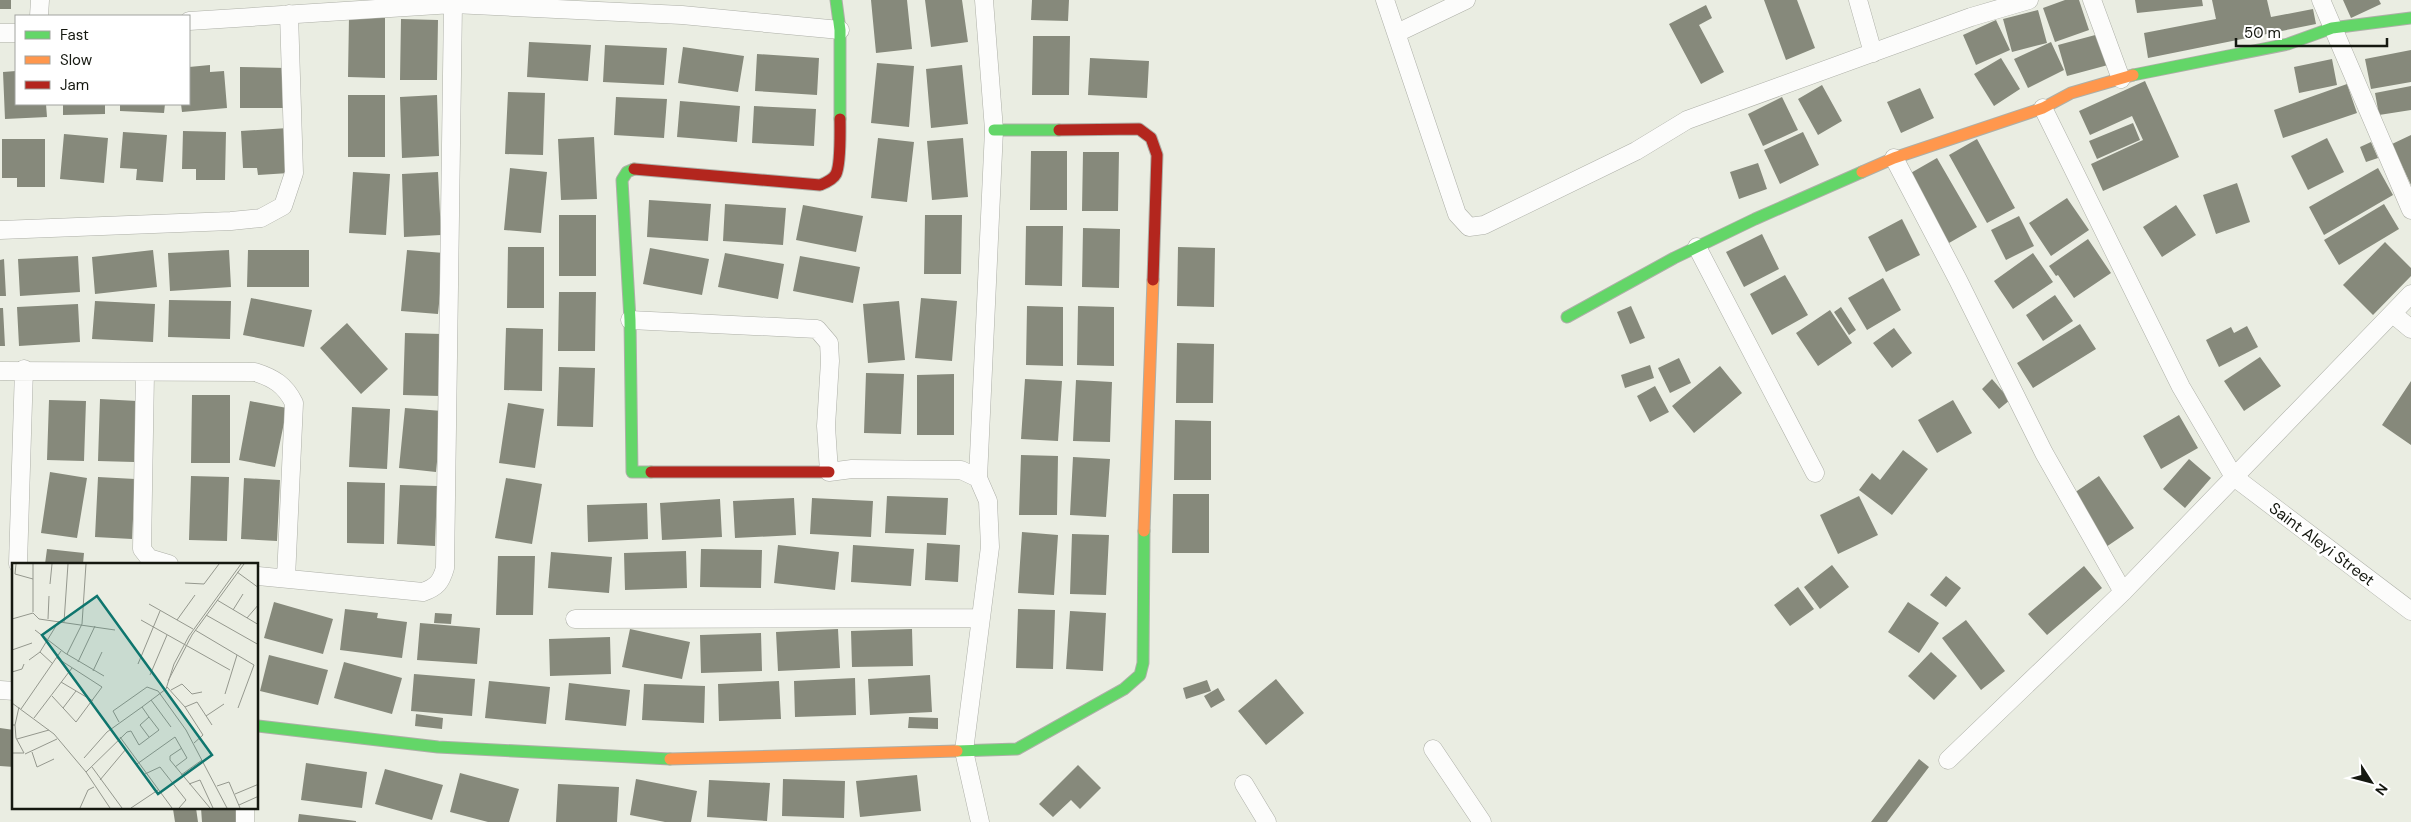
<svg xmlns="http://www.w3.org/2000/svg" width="2411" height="822" viewBox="0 0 2411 822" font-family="'DM Sans',sans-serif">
  <rect width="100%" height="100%" fill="#eaede2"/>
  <path fill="#86897b" d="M0,0H11V9H0Z
    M871,0H907L912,49L876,53Z
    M925,0H962L968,42L931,47Z
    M1032,0H1069L1068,21L1031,20Z
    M1764,0H1797L1815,48L1786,60Z
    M2065,0H2079L2089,30L2055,42L2043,8Z
    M2135,0H2202L2203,6L2137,13Z
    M2212,0H2267L2271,17L2313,9L2316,24L2148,58L2144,33L2216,19Z
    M2343,0H2379L2381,4L2351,18Z
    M1706,5L1712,18L1699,25L1724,72L1701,84L1669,24Z
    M2038,10L2047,43L2012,52L2003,19Z
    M349,17L385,18V78L348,77Z
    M401,19L438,20L437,80H400Z
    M1996,20L2010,50L1976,65L1963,35Z
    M2099,34L2108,65L2067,76L2058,45Z
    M1033,36H1070L1069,95H1032Z
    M529,42L591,45L588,81L527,77Z
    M2051,42L2064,70L2028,88L2014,59Z
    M605,45L667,48L664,85L603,82Z
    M683,47L744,56L738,92L678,83Z
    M2411,50V82L2371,89L2365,59Z
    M757,54L819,58L817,95L755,91Z
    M1090,58L1149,61L1147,98L1088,95Z
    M2001,58L2020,89L1994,106L1974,74Z
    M2332,59L2337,85L2299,93L2294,67Z
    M877,63L914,66L909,127L871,123Z
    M210,65V72L224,71L227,108L182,112L181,104H189V67Z
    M962,65L968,124L931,128L926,69Z
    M240,67L286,68V108H240Z
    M16,71V104H46L47,117L5,119L3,72Z
    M2145,81L2179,157L2103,191L2091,164L2143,140L2132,116L2090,135L2079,111Z
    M2347,84L2357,113L2283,138L2274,110Z
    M1822,85L1842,121L1818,135L1798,99Z
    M2411,86V110L2379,115L2375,93Z
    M1920,88L1934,118L1901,133L1887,102Z
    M508,92L545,93L543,155L505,154Z
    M348,95H385V157H348Z
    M437,95L439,156L402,158L400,97Z
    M616,97L667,99L664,138L614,135Z
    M1782,97L1798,130L1763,146L1748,114Z
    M680,101L740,106L737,142L677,137Z
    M63,104H105V114L63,115Z
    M120,104H165L164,113L120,111Z
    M754,106L816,109L814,146L752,143Z
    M2133,123L2140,140L2097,159L2089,141Z
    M288,128L289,173L258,175L257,168H243L241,131Z
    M183,131L226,132L225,180H196V169H182Z
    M123,132L167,135L163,182L136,180L137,169L120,168Z
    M1803,132L1819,165L1780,184L1764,150Z
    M64,134L108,138L104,183L60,179Z
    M2411,135V185L2392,144Z
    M594,137L597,199L561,200L558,139Z
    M878,138L914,142L907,202L871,198Z
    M963,138L968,197L932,200L927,141Z
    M2327,138L2344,172L2308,190L2291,156Z
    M2,139H45V187H17V178H2Z
    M1977,139L2015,208L1987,223L1949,155Z
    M2371,142L2378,158L2366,162L2360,147Z
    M1031,151H1067V210H1030Z
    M1083,152H1119L1118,211H1082Z
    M1937,158L1977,227L1949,243L1909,174Z
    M1758,163L1767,189L1739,199L1730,172Z
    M510,168L547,172L541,233L504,230Z
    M2378,168L2393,195L2324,235L2309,207Z
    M353,172L390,174L386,235L349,233Z
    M438,172L441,235L404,237L402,174Z
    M2237,183L2250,222L2216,234L2203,195Z
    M2067,198L2089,230L2051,256L2029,223Z
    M649,200L711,204L708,241L647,237Z
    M725,204L786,208L783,245L723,241Z
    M2384,204L2399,229L2339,265L2324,240Z
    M803,205L863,216L856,252L796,240Z
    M2176,205L2196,235L2162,257L2143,227Z
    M559,215H596V276H559Z
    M925,215H962L961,274H924Z
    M2019,216L2034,246L2006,260L1991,230Z
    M1902,219L1920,255L1886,272L1868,237Z
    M1026,226H1063L1062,286L1025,285Z
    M1083,228L1120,229L1119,288L1082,287Z
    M1762,234L1779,269L1744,287L1726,252Z
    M2088,239L2111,273L2074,298L2058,275L2056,276L2049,266Z
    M2385,242L2411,268V276L2373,315L2343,285Z
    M508,247H544V308H507Z
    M1178,247L1215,248L1214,307L1177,306Z
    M650,248L709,259L702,295L643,284Z
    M153,250L157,287L95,294L92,257Z
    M229,250L231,287L170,291L168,253Z
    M248,250H309V287H247Z
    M407,250L444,253L438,314L401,311Z
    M725,253L784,264L778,299L718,287Z
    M2033,253L2053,282L2013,309L1994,281Z
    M78,256L80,292L20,296L18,259Z
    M800,256L860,267L853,303L793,291Z
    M4,259L6,296H0V260Z
    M1785,275L1808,315L1772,335L1750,294Z
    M1883,278L1901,310L1867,330L1848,298Z
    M559,292H596L595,351H558Z
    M2055,295L2073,321L2043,341L2026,315Z
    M251,298L312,310L304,347L243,335Z
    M921,298L957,301L952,361L915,358Z
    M169,300L231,301L230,339L168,337Z
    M95,301L155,304L153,342L92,339Z
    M899,301L905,360L868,363L863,304Z
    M78,304L80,342L19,346L17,307Z
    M1027,306L1063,307V366L1026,365Z
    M1078,306L1114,307V366L1077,365Z
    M1631,306L1645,338L1630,344L1617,312Z
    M1841,307L1856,330L1849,335L1834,312Z
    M0,308H3L5,346H0Z
    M1830,310L1852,343L1818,366L1796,333Z
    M347,323L388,369L361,394L320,348Z
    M2080,324L2096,349L2033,388L2017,363Z
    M2247,326L2258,347L2219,367L2206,340L2231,327L2234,333Z
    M506,328L543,329L542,391L504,390Z
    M1894,328L1912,353L1892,368L1873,343Z
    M405,333L442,334L440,396L403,395Z
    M1177,343L1214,344L1213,403H1176Z
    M2260,357L2281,386L2244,411L2224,381Z
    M1679,358L1691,383L1670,393L1658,368Z
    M1650,365L1654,378L1625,388L1621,375Z
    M1720,366L1742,393L1694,433L1672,406Z
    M559,367L595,368L593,427L557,426Z
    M866,373L904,374L901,434L864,433Z
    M954,374V435H917V375Z
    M1025,379L1062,381L1058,441L1021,439Z
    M1992,379L2010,400L1999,409L1982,389Z
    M1076,380L1112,382L1110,442L1073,441Z
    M2411,381V445L2382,425Z
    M1655,386L1669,412L1650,422L1637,396Z
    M192,395H230V463H191Z
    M100,399L137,401L134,462L98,461Z
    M49,400L86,401L84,461L47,460Z
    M1953,400L1972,433L1937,453L1918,420Z
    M250,401L287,408L275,467L239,460Z
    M508,403L544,409L535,468L499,463Z
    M352,407L390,409L387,469L349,467Z
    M405,408L442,411L436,472L399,468Z
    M2179,415L2198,448L2161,469L2143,436Z
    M1175,420L1211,421V480H1174Z
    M1903,450L1928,469L1892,515L1859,490L1872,473L1880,480Z
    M1021,455L1058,456L1057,515H1019Z
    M1073,457L1110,459L1106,517L1070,515Z
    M2189,459L2211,478L2185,508L2163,489Z
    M50,472L87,478L77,538L41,533Z
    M191,476L229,477L227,541L189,540Z
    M2099,476L2134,528L2106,547L2071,495Z
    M98,477L135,479L132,539L95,537Z
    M244,478L280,480L277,541L241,539Z
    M506,478L542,484L532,544L495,538Z
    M347,482L385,483L384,544L347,543Z
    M400,485L437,486L435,546L397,544Z
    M1173,494H1209V553H1172Z
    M887,496L948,498L946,535L885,533Z
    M1859,496L1878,535L1838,554L1820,515Z
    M794,498L796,535L735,538L733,501Z
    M812,498L873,501L871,537L810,534Z
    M720,499L722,537L662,540L660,503Z
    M647,503L648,539L588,542L587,505Z
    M1022,532L1058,535L1054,595L1018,593Z
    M1072,534L1109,535L1106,595L1070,594Z
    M927,543L960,545L958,582L925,580Z
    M778,545L839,552L835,590L774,583Z
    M853,545L914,549L911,586L851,582Z
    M47,549L84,553L83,564H45Z
    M701,549L762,550L761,588L700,587Z
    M686,551L687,588L625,590L624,553Z
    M551,552L612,557L609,593L548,588Z
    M498,556H535L533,615H496Z
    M1832,565L1849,587L1820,609L1804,587Z
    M2084,566L2102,588L2047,635L2028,614Z
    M1946,576L1961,588L1946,607L1930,595Z
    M1798,587L1814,609L1790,626L1774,605Z
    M274,602L333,619L323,654L264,638Z
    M1908,602L1939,623L1919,653L1888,632Z
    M345,609L378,613L377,618L407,622L402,658L340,650Z
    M1018,609L1055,610L1053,669L1016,668Z
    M1070,611L1106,613L1103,671L1066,669Z
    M435,613L452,614L451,624L434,623Z
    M1966,620L2005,671L1981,690L1942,638Z
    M420,623L480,628L477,664L417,660Z
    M630,629L690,642L682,679L622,667Z
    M838,629L840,668L778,671L776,632Z
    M912,629L913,666L852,667L851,631Z
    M761,633L762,671L701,673L700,635Z
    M610,637L611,674L550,676L549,639Z
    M1931,652L1957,676L1934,700L1908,676Z
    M269,655L328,670L318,705L260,691Z
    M344,662L402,678L392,714L334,698Z
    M414,674L475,679L472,716L411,711Z
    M930,675L932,712L870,715L868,679Z
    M855,678L856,715L795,717L794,681Z
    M1276,679L1304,713L1266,745L1238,711Z
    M1207,680L1211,691L1186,699L1183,688Z
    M489,681L550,687L546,724L485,718Z
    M779,681L781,719L719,721L718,684Z
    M569,683L630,690L626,726L565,720Z
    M644,684L705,686L704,723L642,720Z
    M1218,688L1225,700L1211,708L1204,696Z
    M416,714L443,718L442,729L415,726Z
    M909,717L938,718V729L908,728Z
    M0,728L14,730V767L0,766Z
    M1919,759L1929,767L1887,822H1871Z
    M306,763L367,772L362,808L301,800Z
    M1078,765L1101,788L1080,809L1071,800L1053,817L1039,804Z
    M385,769L443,785L432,820L375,804Z
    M460,773L519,789L509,822H488L450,812Z
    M917,775L921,811L860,817L856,781Z
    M636,779L697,791L691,822H665L630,815Z
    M783,779L845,781L844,818L782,816Z
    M709,780L770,783L767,821L707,817Z
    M558,784L619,787L617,822H556Z
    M196,808L198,822H175L173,809Z
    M201,808H239V822H202Z
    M299,814L356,821V822H298Z"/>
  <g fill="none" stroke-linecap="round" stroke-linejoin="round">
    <g stroke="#adafa7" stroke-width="19">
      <path id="street" d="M1385,0L1457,214L1469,227L1484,225L1636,151L1687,120L1971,17L2029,0
        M1858,0L1873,53
        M2092,0L2121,79
        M2321,0L2411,210
        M39,16L40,0
        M189,21L453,4L682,15L840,30
        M0,33H16
        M1397,33L1466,0
        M2043,108L2181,387L2234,477L2411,611
        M1894,158L1958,280L2044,453L2123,592
        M0,230L231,221L261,218L283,206L294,173L289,14
        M1697,247L1815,473
        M2393,314L2411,329
        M630,320L817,329L829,343L830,361L826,426L829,472L852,469L961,470L978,478L988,501L990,547L964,751L980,822
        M0,371L255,372C274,378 285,385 294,403L286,578
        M145,373L142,549L149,558L169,564
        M978,478L994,130L984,0
        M18,564L24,369
        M258,576L423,592C437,587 441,582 445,568L453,4
        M575,619L981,618
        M0,690L14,691
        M1433,749L1482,822
        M1948,760L2123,592L2411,294
        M1244,784L1267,822
        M245,808V822"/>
    </g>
    <g stroke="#adafa7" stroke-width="13">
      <path id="fast" d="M836,0L840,30V119
        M2133,75L2288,44L2332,28L2411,18
        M994,130H1059
        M634,169L627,172L622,180L630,320L632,472H651
        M1567,317L1674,258L1755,219L1862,172
        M258,726L438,747L670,759
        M957,751L1017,749L1124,689L1140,675L1143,663L1144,531"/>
    </g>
    <g stroke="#adafa7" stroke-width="13">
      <path id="slow" d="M1862,172L1894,158L2043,108L2071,93L2133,75
        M1144,531L1153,280
        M670,759L957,751"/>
    </g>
    <g stroke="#adafa7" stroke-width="13">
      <path id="jam" d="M1059,130L1139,129L1151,138L1157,155L1153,280
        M634,169L820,185C825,183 833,180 836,174C841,164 840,131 840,119
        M651,472H829"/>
    </g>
    <use href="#street" stroke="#fcfcfb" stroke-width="18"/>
    <use href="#fast" stroke="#63d668" stroke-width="11"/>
    <use href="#slow" stroke="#ff974d" stroke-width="11"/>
    <use href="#jam" stroke="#b3261e" stroke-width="11"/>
  </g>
  <g text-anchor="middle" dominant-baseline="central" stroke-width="5" stroke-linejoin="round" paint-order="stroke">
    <g font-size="16" fill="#151810" stroke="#fff">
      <text transform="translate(2322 544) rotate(37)">Saint Aleyi Street</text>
    </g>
  </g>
  <g transform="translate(12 563)">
    <rect width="246" height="246" fill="#eaede2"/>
    <path fill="none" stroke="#95988e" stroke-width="1" d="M4,1L3,11L21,16M225,9L247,25M173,20L192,21L207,1M38,21L40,1M205,37L247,62M137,41L181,66M221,47L231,31M21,49V1M194,52L247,82M235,55L247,41M0,56L21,50L27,56L103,67M36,56L37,33M129,57L218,107M165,57L183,32M52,59L56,1M23,67L53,90L92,113M183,67L242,102L226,145M0,87L20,80M28,89L41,101M55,91L70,61L74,1M17,97L28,89L47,58M66,99L83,63M126,101L148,48M81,108L90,89M0,109L10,106L12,101M138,112L155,72M156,118L180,72L232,1M49,119L81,138M155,124L173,144L191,172L182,180M159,127L170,121L180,131L190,129M213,131L225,92M40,133L64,159L90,124L45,95M139,137L159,164M0,140L42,171L74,209L98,245M173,144L185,139L200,162M51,145L64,128M9,146L49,88M194,153L212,141M22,155L60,105M107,159L101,148L135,124L146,128L174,167L215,245M0,162H3L4,175L12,190H0M3,162L7,144M108,174L160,245M137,174L128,162L137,154L130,144L154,126L162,101L177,73L229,1M5,176L37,167M170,185L158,193V197L198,245M20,189L25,204L42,196M13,191L45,176M72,195L95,169L130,144M125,201L163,174L175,195L163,204M80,204L110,245M74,209L115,169L119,168L127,182L147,167L137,154M133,211L148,204L174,237L167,245M169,212L190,197M88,217L114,186M177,221L188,217L201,245M205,223L217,219L228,245M223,231L247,221M227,242L247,233M68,245L76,227L82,224M119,245L146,227"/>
    <path fill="#0f766e" fill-opacity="0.15" stroke="#0f766e" stroke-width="2.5" d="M85,33L200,192L146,231L30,72Z"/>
    <rect width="246" height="246" fill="none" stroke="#151810" stroke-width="2.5"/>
  </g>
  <rect x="15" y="15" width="175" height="90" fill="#ffffff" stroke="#a1a39f"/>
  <rect x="25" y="31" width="25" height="8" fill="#63d668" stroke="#a1a39f"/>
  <text x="60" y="40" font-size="15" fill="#151810">Fast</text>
  <rect x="25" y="56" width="25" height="8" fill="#ff974d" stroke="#a1a39f"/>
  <text x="60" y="65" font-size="15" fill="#151810">Slow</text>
  <rect x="25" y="81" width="25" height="8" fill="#b3261e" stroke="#a1a39f"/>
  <text x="60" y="90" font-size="15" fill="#151810">Jam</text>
  <g transform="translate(2371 782) rotate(126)" stroke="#ffffff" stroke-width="4" paint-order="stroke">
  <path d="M0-4L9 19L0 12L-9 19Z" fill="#151810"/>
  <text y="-8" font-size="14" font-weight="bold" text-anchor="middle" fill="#151810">N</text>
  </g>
  <path d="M2236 38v8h151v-8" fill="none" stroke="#151810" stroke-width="2.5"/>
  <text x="2244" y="38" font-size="15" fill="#151810" stroke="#ffffff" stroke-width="4" paint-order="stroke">50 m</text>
</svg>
